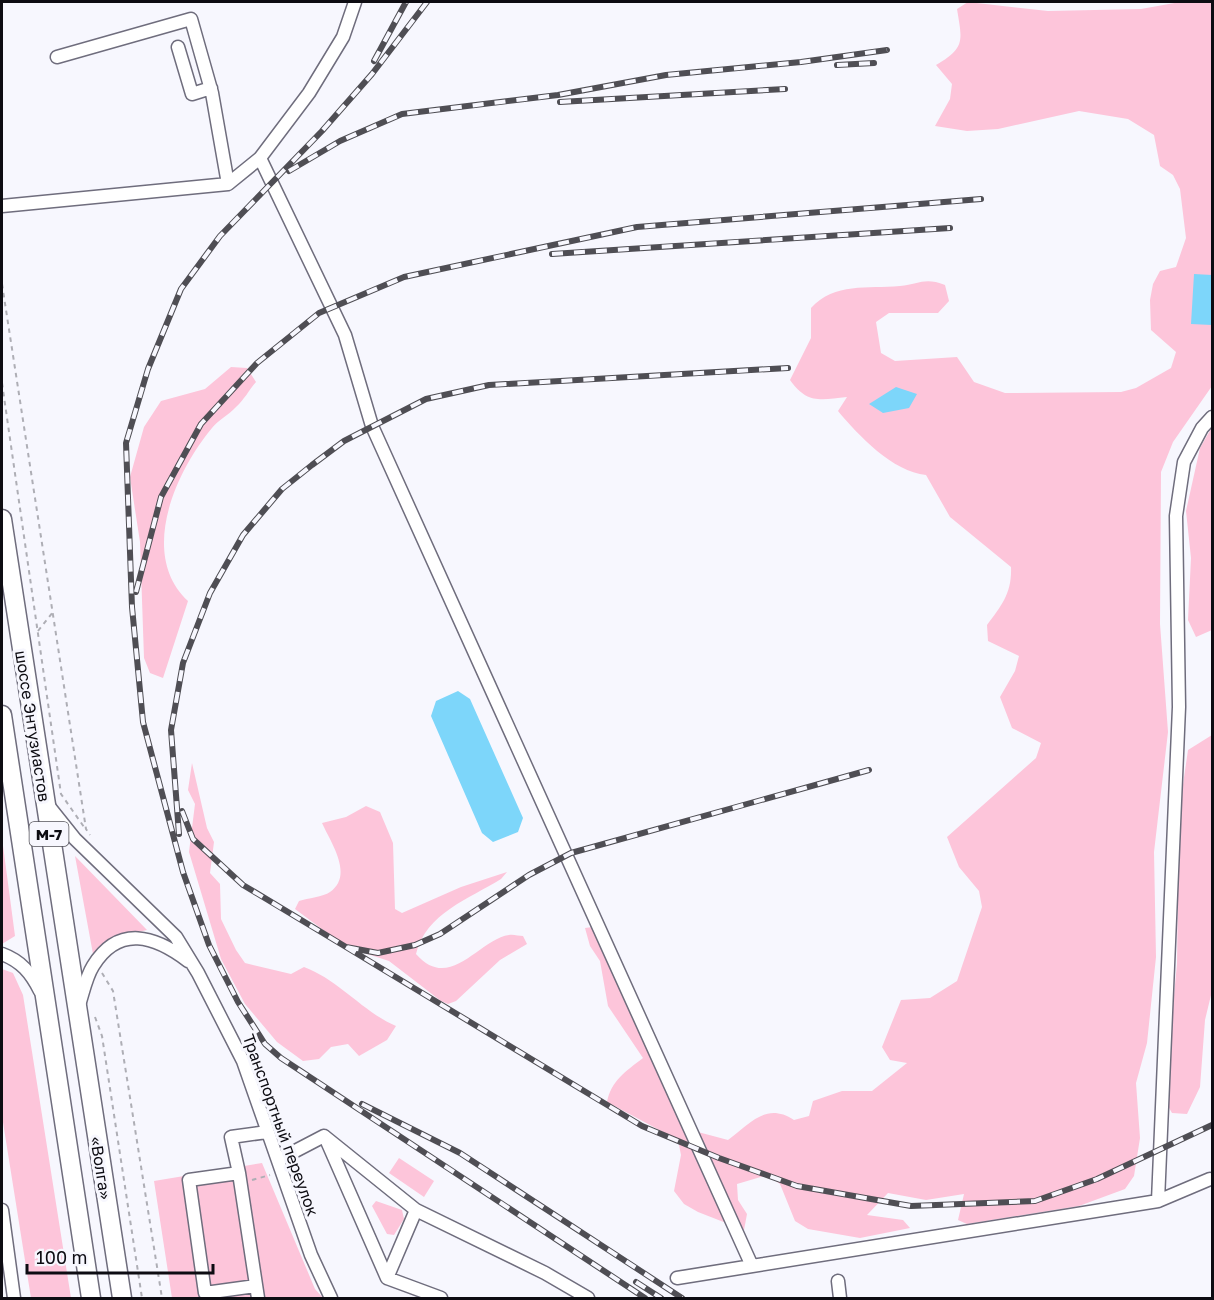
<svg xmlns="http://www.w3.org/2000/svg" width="1214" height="1300" viewBox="0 0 1214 1300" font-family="'Golos Text',sans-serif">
  <rect width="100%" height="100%" fill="#f7f7fe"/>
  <path fill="#fdc5da" d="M968,2L1048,11L1141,9L1180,2H1212V386L1173,442L1161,472L1160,624L1168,732L1154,852L1156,957L1147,1043L1136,1083L1140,1138L1134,1176L1125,1189L1079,1206L967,1224L958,1220L964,1194L926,1200L888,1193L867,1215L903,1220L910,1228L860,1238L808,1229L795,1221L780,1184L767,1175L737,1184L738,1200L747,1214L744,1230L698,1212L684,1204L674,1191L681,1155L678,1140L607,1102C611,1081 626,1071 643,1058L608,1006L600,961L590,946L585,928L600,926C637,988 660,1055 686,1121L698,1132L728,1140C751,1123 766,1102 794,1120L809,1116L813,1101L842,1091H872L907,1063L890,1060L882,1047L901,1000L930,998L957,981L982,907L979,891L959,867L947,837L1036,758L1041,743L1012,728L1000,697L1015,671L1019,656L988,641L987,625C1002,605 1012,593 1011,567L950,517L926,475C893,472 858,435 838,411L847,397C820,400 807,404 790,380L811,338V308C835,282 867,289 900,286C919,284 925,277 945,285L949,301L938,313H889L876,322L881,353L895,361L957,357L974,382L1005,393L1121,392L1136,388L1171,368L1176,352L1151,330L1150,300L1153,284L1160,271L1176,267L1186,238L1180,189L1173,175L1160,166L1154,135L1128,119L1079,111L998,129L967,131L935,126L950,99L952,84L936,65C966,48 962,40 957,9Z
    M231,367L247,368L256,382C249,390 244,400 236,407C229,415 218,420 212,428C176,471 138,554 188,601L163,678L150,673L144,658L140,542L130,477L144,427L161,401L205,389Z
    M1212,427V630L1196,637L1188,620L1191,558L1186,511L1200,448Z
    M1212,735V991L1205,1020L1200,1087L1187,1114L1172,1113L1164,1099L1177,964L1179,812L1188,750Z
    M192,763L207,828L214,842L210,873L220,884L221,919L236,950L245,963L291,974L304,967C339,980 363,1012 396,1026L387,1040L359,1056L348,1044L331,1047L319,1059L303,1061L277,1042L245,1004L221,959L189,852L195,804L188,790Z
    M366,806L380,812L393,843L395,909L402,913L461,887L507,872L501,879C469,899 426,913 416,954C450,993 479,939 509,935C513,934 519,936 523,936L527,944L500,960L456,1001L448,1004L441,1001L389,961L346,947L295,909L299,901C308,898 323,897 330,892C354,875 331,843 322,823L346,817Z
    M2,838L15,936L2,944Z
    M75,856L147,930L112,938L93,954Z
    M2,969L13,973L23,995L71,1298H31L2,1116Z
    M399,1158L434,1181L424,1197L389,1173Z
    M262,1163L315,1289L323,1298H172L154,1181Z
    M376,1201L402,1210L404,1219L394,1235L387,1234L372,1206Z"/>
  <path fill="#7dd6fa" d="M1194,274L1212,275V325L1191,324Z
    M896,387L917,394L909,408L883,413L869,404Z
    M458,691L470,699L523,818L518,832L493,842L482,833L431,716L436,701Z"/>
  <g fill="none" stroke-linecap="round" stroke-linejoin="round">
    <g stroke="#6f6d7d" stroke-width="15">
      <path id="minor" d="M178,47L192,94L211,88
        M57,57L191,19L212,93L228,184
        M260,158L345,335L372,426L752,1266L1158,1201L1210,1179
        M2,206L228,184L260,158L309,93L343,37L355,2
        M47,804L75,839L176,937L198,973L243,1061L311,1255L331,1298
        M2,954C21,961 31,973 40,991
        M79,1005C83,993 86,977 93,966C119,924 155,936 188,961
        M324,1136L416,1210L545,1273L588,1298
        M326,1139L387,1278L441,1298
        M278,1160L324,1136
        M239,1173L231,1137L267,1132
        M1158,1201L1179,707L1176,516L1184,462L1202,428L1212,417
        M2,1210L14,1298
        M387,1278L416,1210
        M677,1278L752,1266
        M838,1281L840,1298
        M256,1286L205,1293L189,1180L239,1173L258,1298"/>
    </g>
    <g stroke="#6f6d7d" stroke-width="21">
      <path id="highway" d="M2,519L122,1298
        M2,715L91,1298"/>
    </g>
    <path stroke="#aeaeb5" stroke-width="2" stroke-dasharray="4.5 4.5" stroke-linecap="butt" d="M2,284L86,829L90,835
      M2,383L61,794L84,827
      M38,631L53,612
      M102,973L113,991L162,1298
      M95,1017L102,1036L142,1298
      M252,1180L270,1175"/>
    <use href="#minor" stroke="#fff" stroke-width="12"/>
    <use href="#highway" stroke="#fff" stroke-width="18"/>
    <g stroke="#4f4e54" stroke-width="6">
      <path id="rail" d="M427,2L372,74L322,131L220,236L181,289L148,369L126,443L132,607L143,722L183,872L209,945L238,1002L265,1044L281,1058L645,1298
        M374,61L406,2
        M837,65L874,63
        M560,102L785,89
        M289,171L340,141L402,114L558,95L666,75L801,62L887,50
        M552,254L950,228
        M136,592L161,497L201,424L257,363L319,313L404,277L637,227L981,199
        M182,811L193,839L243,885L346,947L378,953L415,945L440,934L529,875L571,853L869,770
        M179,834L171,730L183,663L210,593L243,535L282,489L312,465L344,441L426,399L489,385L788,368
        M346,947L642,1126L719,1158L797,1186L911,1206L1035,1201L1097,1179L1212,1125
        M362,1104L460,1153L682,1298
        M636,1282L661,1298"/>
    </g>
    <use href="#rail" stroke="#f7f7fe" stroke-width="4" stroke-dasharray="11" stroke-linecap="butt"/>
  </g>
  <g text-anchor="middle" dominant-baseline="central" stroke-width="6" stroke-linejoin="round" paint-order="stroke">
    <rect fill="#f7f7fe" stroke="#535259" stroke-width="1.5" x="29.5" y="822" width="39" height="24" rx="4.5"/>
    <g font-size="15" font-weight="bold" fill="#0d0c12">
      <text x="49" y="834">М-7</text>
    </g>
    <g font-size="16" fill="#0d0c12" stroke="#f7f7fe">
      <text transform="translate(33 726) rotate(81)">шоссе Энтузиастов</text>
      <text transform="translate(281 1125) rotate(70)">Транспортный переулок</text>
      <text transform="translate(101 1168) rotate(81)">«Волга»</text>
    </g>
  </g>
  <rect width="1214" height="1300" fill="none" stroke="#0d0c12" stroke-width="6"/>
  <path d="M27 1264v9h186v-9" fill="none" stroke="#0d0c12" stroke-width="3"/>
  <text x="36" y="1264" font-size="18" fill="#0d0c12" stroke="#f7f7fe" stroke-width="4.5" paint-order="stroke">100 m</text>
</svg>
